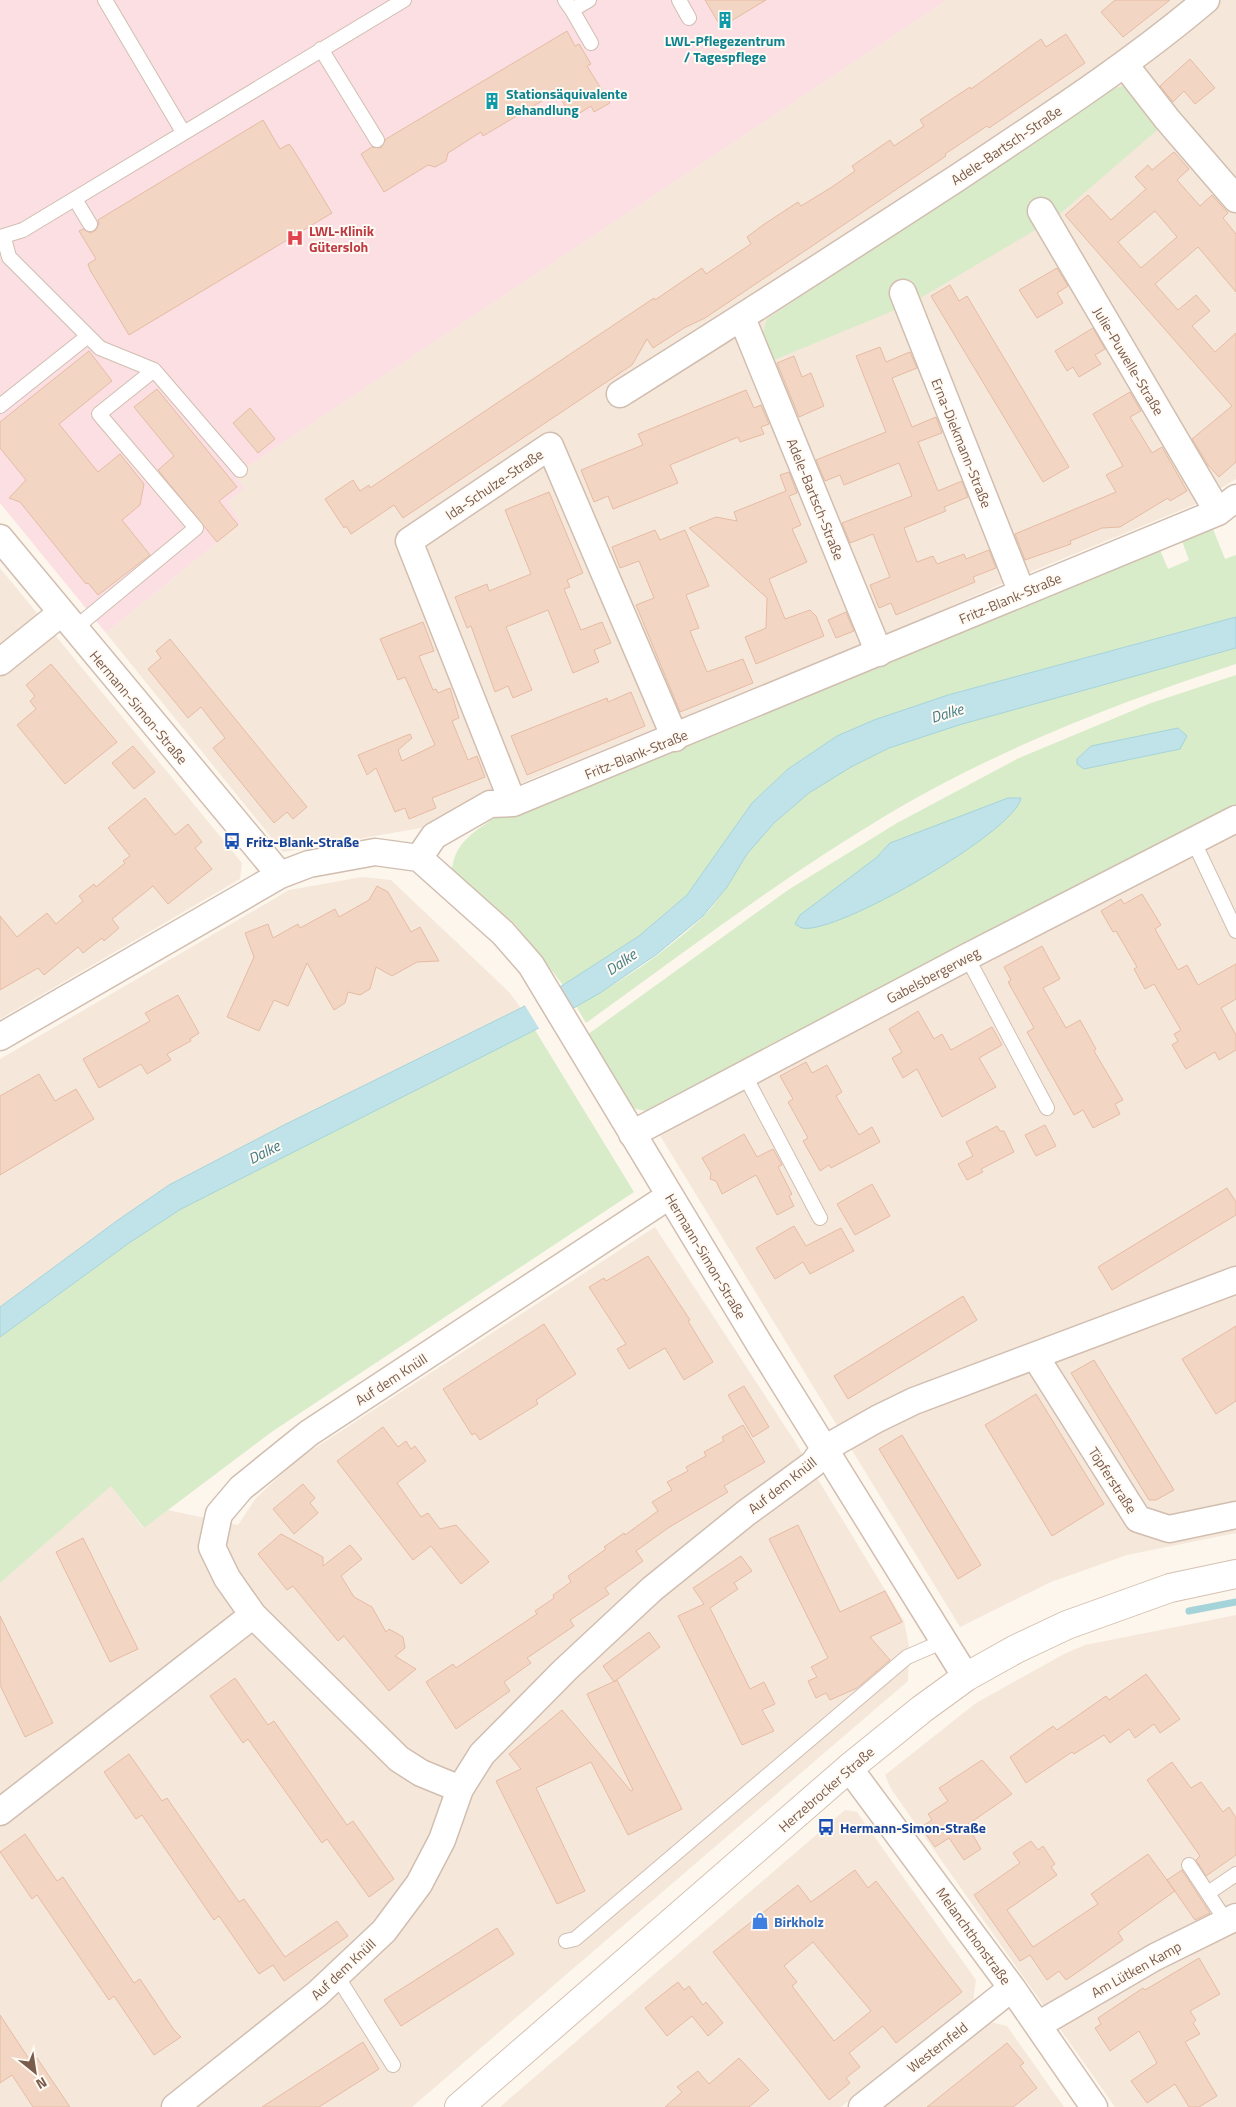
<svg xmlns="http://www.w3.org/2000/svg" width="1236" height="2107" viewBox="0 0 1236 2107" font-family="'Titillium Web',sans-serif">
  <rect width="100%" height="100%" fill="#fdf6ec"/>
  <path fill="#f5e8da" d="M947,0H1236V479L1196,504L1006,582L865,644L449,812L421,828L283,852L106,633L241,523L227,502L234,475Z
    M0,568L242,863L240,879L0,1019Z
    M1236,807V1533L1127,1555L1051,1582L960,1627L645,1111Z
    M362,877L391,880L509,992L521,1008L286,1124L169,1185L118,1220L0,1307V1059L289,890Z
    M655,1227L794,1440L904,1621L909,1646L908,1681L412,2107H0V1583L111,1485L143,1528L168,1510L238,1525L256,1498L298,1459Z
    M1236,1615V2107H1115L891,1789L885,1775L976,1703L1064,1654L1085,1645Z
    M845,1810L857,1812L976,1980L973,2002L841,2107H500Z
    M986,2021L1007,2026L1064,2107H878Z"/>
  <path fill="#fbdfe3" d="M0,0H947L235,475L244,488L227,502L241,523L106,633L0,503Z"/>
  <path fill="#d8ecc9" fill-rule="evenodd" d="M1124,86L1136,93L1163,125L1054,219L912,303L774,360L763,333L767,319L1110,89Z
    M1213,529L1225,559L1236,555V617L948,695L874,720L837,736L788,769L752,803L687,895L639,936L563,985L515,924L452,869C455,842 475,831 496,817L1160,550L1168,569L1189,560L1182,541Z
    M1236,648V664C1117,703 998,749 890,813C784,876 686,951 586,1023L576,1006C621,982 666,952 703,917C722,898 732,875 747,854C764,831 786,811 808,794C872,744 954,726 1030,705C1099,686 1167,667 1236,648Z
    M1236,675V807L645,1111L632,1108L587,1035L788,890L897,823L1019,758L1151,703ZM1178,728L1180,749L1084,769L1077,759L1091,746ZM1020,804L876,858L890,843Z
    M535,1030L634,1192L273,1431L144,1528L111,1486L0,1583V1337L129,1243L181,1209Z"/>
  <path fill="#bfe3e8" stroke="#a5d3da" d="M1236,617V648L959,725L889,748L851,767L809,793L774,823L747,854L727,887L703,916L657,954L600,993L535,1030L181,1209L129,1243L0,1337V1307L118,1220L169,1185L286,1124L521,1008L563,985L639,936L687,895L752,803L788,769L837,736L874,720L948,695Z
    M1178,728L1187,736L1180,749L1084,769L1077,764V759L1091,746Z
    M1008,798H1021C1016,831 835,936 802,928C799,927 797,925 795,924L800,915L876,858L890,843Z"/>
  <path fill="#fdf6ec" d="M534,998L550,1024L540,1030L524,1004Z"/>
  <g fill="none" stroke-linecap="round" stroke-linejoin="round">
    <path stroke="#a5d3da" stroke-width="7" d="M1189,1611L1236,1602"/>
  </g>
  <path fill="#f3d5c3" stroke="#e6bba3" fill-rule="evenodd" d="M705,0H766L721,27Z
    M1115,0H1170L1123,37L1101,12Z
    M567,31L575,46L579,44L591,64L587,66L610,103L594,112L591,106L572,118L557,92L483,136L481,132L448,153L446,161L435,167L428,165L384,192L361,154L372,147L381,148L386,139Z
    M1066,34L1085,63L989,128L987,126L945,154L946,156L705,318L684,328L653,348L647,339L632,365L403,518L394,505L351,534L346,526L344,528L325,499L353,480L360,491L369,485L370,488L654,298L655,300L702,268L706,274L751,244L747,237L763,225L798,202L801,206L832,187L855,171L852,166L890,140L894,146L924,126L920,120L970,87L971,89L1041,39L1046,47Z
    M1190,59L1215,88L1195,104L1184,91L1173,102L1160,86Z
    M263,120L280,149L289,144L293,149L332,213L129,335L90,270L88,264L96,259L79,231L83,229L90,233L95,231L99,224L98,220Z
    M1174,152L1189,169L1177,180L1200,206L1212,195L1228,213L1223,218L1236,234V292L1198,247L1155,284L1178,310L1196,295L1210,311L1192,326L1215,352L1236,333V462L1219,477L1208,465L1192,439L1232,406L1065,215L1088,195L1111,220L1146,189L1135,177L1148,165L1152,170ZM1155,211L1177,237L1141,268L1118,242Z
    M1057,268L1068,286L1057,293L1063,303L1037,318L1019,290Z
    M950,285L959,301L967,296L1069,467L1043,482L931,296Z
    M1093,328L1105,349L1095,355L1101,364L1079,377L1073,367L1067,371L1055,351Z
    M880,347L886,362L910,352L917,368L892,378L912,427L936,417L942,433L918,442L938,491L962,481L968,497L944,507L946,511L904,528L917,562L933,556L937,564L964,554L966,559L989,550L996,568L973,577L975,582L896,615L891,603L879,608L870,585L890,577L873,534L850,543L842,523L912,496L899,463L844,485L840,475L825,481L816,460L886,432L856,356Z
    M89,351L112,381L59,424L98,472L120,454L144,484L140,505L122,520L150,555L98,595L88,583L86,584L20,502L9,498L26,480L0,448V422Z
    M794,356L802,377L811,373L824,406L799,417L777,363Z
    M157,389L237,487L219,501L238,525L217,542L158,470L174,456L134,407Z
    M746,390L754,408L761,405L769,424L761,427L764,434L740,442L738,437L670,465L678,483L613,509L608,496L594,502L581,470L643,445L638,434Z
    M1130,392L1141,411L1130,417L1152,453L1162,447L1187,491L1170,501L1168,498L1120,527L1102,528L1070,541L1071,544L1025,560L1015,534L1116,492L1106,475L1123,466L1093,414Z
    M250,408L275,439L258,453L233,423Z
    M789,472L797,493L789,496L801,525L792,529L807,562L769,579L785,619L810,610L816,616L824,636L756,664L745,637L766,628L767,598L689,528L716,517L737,521L734,512L786,491L780,475Z
    M549,492L583,573L567,580L570,587L564,589L581,630L602,622L611,643L594,650L599,662L573,673L548,610L506,627L532,690L513,698L508,686L495,692L471,626L467,628L455,597L487,584L489,591L531,574L505,510Z
    M655,530L660,540L685,530L709,586L686,595L699,628L690,631L707,672L743,659L753,683L680,712L636,605L654,598L639,561L620,568L612,547Z
    M846,612L854,631L836,638L828,620Z
    M423,622L434,651L419,656L433,690L436,689L438,693L450,688L459,718L452,721L468,760L477,756L485,777L432,798L436,808L409,819L405,808L395,812L376,768L367,775L358,755L410,734L412,738L398,750L402,761L435,745L405,677L398,680L380,639Z
    M170,639L307,807L293,819L287,812L274,823L213,748L225,738L201,707L188,718L148,669L161,658L156,651Z
    M51,664L117,742L65,784L17,725L36,709L30,701L35,696L26,685Z
    M631,692L645,726L527,775L511,736L607,698L608,702Z
    M133,746L155,772L134,789L112,763Z
    M145,798L175,835L188,824L202,842L195,848L212,869L168,904L153,886L112,919L119,928L104,941L102,938L83,953L78,947L44,975L38,968L0,990V916L17,937L47,913L56,924L83,901L79,896L94,884L96,887L125,863L123,861L130,856L108,828Z
    M377,886L388,892L411,932L420,927L439,961L417,962L392,976L376,967L370,989L360,995L348,992L345,1003L334,1010L307,963L288,1006L274,1000L259,1031L227,1017L254,957L245,933L268,924L273,938L298,924L300,928L335,909L339,917L369,900Z
    M1142,894L1161,925L1155,929L1178,970L1187,965L1198,985L1236,964V999L1221,1008L1236,1035V1050L1219,1060L1215,1052L1186,1069L1172,1045L1178,1041L1174,1034L1181,1030L1154,984L1145,989L1134,969L1137,967L1116,931L1113,932L1101,911L1121,899L1124,904Z
    M1042,946L1060,979L1043,988L1066,1028L1080,1020L1096,1049L1094,1051L1123,1100L1115,1104L1120,1114L1093,1128L1083,1110L1074,1115L1027,1032L1034,1028L1008,982L1011,980L1004,967Z
    M178,995L199,1033L190,1039L191,1041L167,1054L171,1060L147,1074L141,1064L99,1088L83,1059L150,1021L145,1013Z
    M918,1011L934,1039L942,1034L951,1050L992,1027L1002,1045L979,1058L996,1087L942,1117L917,1069L903,1078L892,1058L902,1052L889,1029Z
    M806,1062L812,1073L827,1065L842,1092L836,1096L859,1135L872,1127L880,1142L831,1168L829,1165L820,1171L803,1141L808,1138L788,1102L793,1099L780,1076Z
    M39,1074L55,1101L76,1089L94,1119L0,1175V1096Z
    M1045,1125L1056,1146L1036,1156L1025,1135Z
    M997,1126L1000,1131H1004L1014,1152L981,1169L983,1172L967,1180L958,1164L973,1156L966,1142Z
    M744,1134L757,1157L773,1149L782,1165L778,1167L792,1194L789,1196L794,1206L777,1215L756,1175L722,1194L716,1181L710,1179L711,1173L702,1158Z
    M872,1184L890,1216L855,1235L837,1204Z
    M1227,1188L1236,1202V1215L1112,1290L1098,1267Z
    M794,1226L806,1246L841,1228L854,1251L810,1274L803,1262L775,1279L756,1248Z
    M648,1256L690,1320L688,1321L713,1362L684,1380L665,1348L629,1369L617,1349L626,1344L589,1287L604,1278L606,1281Z
    M963,1296L977,1320L848,1399L834,1376Z
    M544,1324L576,1374L536,1400L538,1404L480,1440L475,1433L472,1435L443,1389Z
    M1236,1326V1401L1216,1414L1182,1359Z
    M1094,1360L1174,1490L1156,1500H1149L1071,1373Z
    M744,1386L769,1427L753,1437L728,1395Z
    M1036,1394L1104,1504L1052,1536L985,1425Z
    M743,1425L765,1462L724,1486L728,1492L668,1528L636,1551L643,1561L605,1588L609,1594L570,1620L574,1626L527,1658L531,1663L504,1682L510,1691L456,1729L426,1682L453,1664L456,1668L537,1614L535,1611L554,1598L553,1595L571,1582L568,1576L606,1549L604,1547L624,1533L625,1535L658,1511L652,1502L672,1490L667,1482L688,1471L686,1467L706,1456L704,1452L724,1441L722,1437Z
    M383,1427L398,1447L406,1441L411,1449L415,1446L426,1461L397,1483L421,1517L428,1513L440,1529L456,1525L489,1562L461,1584L431,1546L413,1560L337,1461Z
    M902,1435L981,1565L958,1579L879,1449Z
    M303,1484L315,1498L310,1503L318,1513L294,1534L273,1509Z
    M798,1525L840,1612L885,1591L902,1622L870,1637L890,1660L857,1688L830,1700L826,1693L816,1698L808,1681L817,1677L811,1667L828,1658L769,1539Z
    M281,1534L323,1557V1566L350,1545L362,1559L341,1576L354,1597L372,1607L386,1632L389,1629L403,1637L405,1648L395,1656L416,1669L389,1691L344,1636L338,1641L293,1586L287,1590L258,1554Z
    M83,1538L138,1649L110,1662L56,1552Z
    M741,1556L752,1571L734,1583L738,1589L710,1608L750,1689L764,1682L775,1704L762,1710L774,1731L742,1745L678,1616L704,1604L693,1588Z
    M0,1616L53,1723L25,1737L0,1685Z
    M649,1632L660,1647L614,1682L603,1666Z
    M1146,1674L1180,1719L1160,1733L1154,1724L1135,1738L1129,1729L1110,1743L1104,1735L1074,1754L1072,1752L1026,1783L1010,1757L1053,1726L1057,1730L1106,1696L1109,1700Z
    M235,1678L268,1725L274,1721L347,1825L353,1821L394,1879L369,1897L327,1839L322,1843L248,1739L243,1743L210,1696Z
    M617,1680L682,1809L628,1835L591,1762L536,1788L585,1891L557,1904L496,1781L521,1769L509,1754L562,1710L631,1791L633,1790L587,1694Z
    M129,1754L162,1801L167,1798L239,1902L244,1899L285,1957L337,1921L348,1936L284,1981L273,1965L259,1974L219,1916L214,1920L142,1815L136,1819L104,1772Z
    M982,1760L1012,1794L967,1825L981,1849L964,1860L949,1838L935,1847L921,1827L932,1820L928,1814L948,1801L939,1788Z
    M1172,1762L1191,1788L1201,1782L1223,1812L1229,1807L1236,1818V1855L1206,1876L1196,1860L1200,1856L1147,1780Z
    M25,1834L57,1881L63,1877L134,1983L140,1979L174,2030L181,2037L154,2055L114,1996L109,2000L37,1895L32,1899L0,1852Z
    M1031,1841L1038,1850L1043,1846L1055,1864L1051,1867L1057,1875L1007,1910L1033,1947L1098,1904L1091,1894L1148,1854L1175,1891L1118,1932L1123,1940L1085,1967L1066,1980L1059,1971L1047,1980L1030,1955L1020,1961L974,1895L1020,1863L1013,1853Z
    M855,1870L868,1888L876,1881L962,1992L896,2043L883,2026L849,2053L860,2067L846,2078L850,2083L829,2100L713,1952L798,1885L811,1902ZM813,1942L871,2011L834,2041L792,1986L797,1982L784,1966Z
    M1182,1870L1210,1913L1195,1920L1167,1880Z
    M497,1928L514,1954L401,2026L384,2000Z
    M1199,1958L1220,1994L1190,2011L1196,2020L1193,2023L1200,2034L1185,2042L1217,2096L1199,2107H1189L1175,2084L1147,2103L1131,2081L1157,2063L1139,2031L1110,2051L1095,2028L1101,2024L1098,2018L1143,1988L1145,1990Z
    M678,1982L684,1990L689,1986L703,2005L706,2002L723,2023L708,2036L692,2016L667,2036L645,2008Z
    M0,2015L31,2062L37,2058L70,2107H33L12,2075L0,2083Z
    M363,2042L379,2069L319,2107H262Z
    M1007,2043L1024,2063L1020,2066L1037,2088L1013,2107H927Z
    M739,2058L769,2090L749,2107H665L682,2092L677,2087L698,2071L709,2084Z"/>
  <g fill="none" stroke-linecap="round" stroke-linejoin="round">
    <g stroke="#d1beb0" stroke-width="16">
      <path id="service" d="M105,0L183,132
        M565,0L572,10L589,0
        M679,0L689,18
        M572,10L591,43
        M321,49L377,140
        M75,199L90,224
        M0,237L23,230L404,0
        M4,238L9,257L100,348L154,370L240,470
        M0,406L88,336
        M74,629L196,528L99,414L154,370
        M1193,840L1236,931
        M967,957L1047,1108
        M744,1074L820,1218
        M1189,1865L1226,1921
        M1208,1893L1236,1874
        M566,1941L575,1939L907,1657L944,1641
        M337,1976L393,2065"/>
    </g>
    <g stroke="#d1beb0" stroke-width="29">
      <path id="minor" d="M1125,65L1167,119L1236,199
        M1041,211L1218,512
        M903,293L1022,593
        M742,318L879,653
        M620,394C733,323 845,251 957,178C1042,121 1128,66 1206,0
        M0,538L280,875
        M0,662L61,613
        M513,803L409,541L550,446L675,738
        M419,858L503,933L531,965L760,1345L966,1677
        M419,858L434,836L490,804L513,803L1218,512L1236,498
        M0,1037L280,875L309,864L375,852L419,858
        M632,1134L967,957L1236,819
        M1035,1356L1138,1519L1169,1529L1236,1515
        M849,1768L1012,1988L1094,2107
        M460,1789L421,1773L399,1759L253,1615L227,1578L212,1547L219,1514L241,1488L309,1433L669,1196
        M0,1812L253,1615
        M1038,2025L1155,1957L1236,1917
        M175,2107L317,1994L384,1931L419,1884L442,1840L460,1789L482,1754L565,1670L652,1589L746,1513L813,1464L824,1449L877,1419L914,1401L1236,1280
        M862,2107L1012,1988"/>
    </g>
    <g stroke="#d6c0b0" stroke-width="30">
      <path id="secondary" d="M459,2107L849,1768L922,1709L966,1677L1016,1649L1067,1625L1170,1588L1236,1574"/>
    </g>
    <use href="#service" stroke="#fff" stroke-width="14"/>
    <use href="#minor" stroke="#fff" stroke-width="26"/>
    <use href="#secondary" stroke="#fff" stroke-width="28"/>
  </g>
  <defs>
    <g id="building-bare" transform="scale(1.35)"><path d="M-4-6H4V6H1V3H-1V6H-4ZM-2.5-4.3h1.7v1.8h-1.7ZM.8-4.3h1.7v1.8H.8ZM-2.5-1h1.7V.8h-1.7ZM.8-1h1.7V.8H.8Z" fill="#0f9aa8" stroke="#fffaf3" stroke-width="2.5" paint-order="stroke"/></g>
    <g id="hospital-bare" transform="scale(1.35)"><path d="M-5-5h3v3.5h4V-5h3V5h-3V1.5h-4V5h-3Z" fill="#e0444e" stroke="#fffaf3" stroke-width="2.5" paint-order="stroke"/></g>
    <g id="bus-bare" transform="scale(1.35)"><path d="M-5-6H5V4H4V6H2V4H-2V6H-4V4H-5ZM-3.5-4V0h7V-4ZM-3.5 1.2v1.5H-2V1.2ZM2 1.2v1.5H3.5V1.2Z" fill="#1a4fb4" stroke="#fffaf3" stroke-width="2.5" paint-order="stroke"/></g>
    <g id="shop-bare" transform="scale(1.35)"><path d="M-5-2.5h2.3a2.7 3.5 0 0 1 5.4 0H5L5.5 6h-11ZM-1.5-2.5h3a1.5 2.3 0 0 0-3 0Z" fill="#3f7fe0" stroke="#fffaf3" stroke-width="2.5" paint-order="stroke"/></g>
  </defs>
  <g fill-rule="evenodd">
    <use href="#building-bare" x="725" y="20"/>
    <use href="#building-bare" x="492" y="101"/>
    <use href="#hospital-bare" x="295" y="238"/>
    <use href="#bus-bare" x="232" y="841"/>
    <use href="#bus-bare" x="826" y="1827"/>
    <use href="#shop-bare" x="760" y="1921"/>
  </g>
  <g text-anchor="middle" dominant-baseline="central" stroke-width="4" stroke-linejoin="round" paint-order="stroke">
    <g font-size="14" font-weight="bold" fill="#0d838f" stroke="#fffaf3">
      <text x="725" y="40">LWL-Pflegezentrum<tspan x="725" dy="16">/ Tagespflege</tspan></text>
      <text x="506" y="93" text-anchor="start">Stationsäquivalente<tspan x="506" dy="16">Behandlung</tspan></text>
    </g>
    <g font-size="14" fill="#7a5c4d" stroke="#fffaf3">
      <text transform="translate(1006 145) rotate(-34)">Adele-Bartsch-Straße</text>
      <text transform="translate(1129 361) rotate(59)">Julie-Puwelle-Straße</text>
      <text transform="translate(962 443) rotate(68)">Erna-Diekmann-Straße</text>
      <text transform="translate(494 484) rotate(-34)">Ida-Schulze-Straße</text>
      <text transform="translate(816 499) rotate(68)">Adele-Bartsch-Straße</text>
      <text transform="translate(1010 598) rotate(-23)">Fritz-Blank-Straße</text>
      <text transform="translate(139 707) rotate(50)">Hermann-Simon-Straße</text>
      <text transform="translate(636 754) rotate(-22)">Fritz-Blank-Straße</text>
      <text transform="translate(933 975) rotate(-28)">Gabelsbergerweg</text>
      <text transform="translate(706 1256) rotate(59)">Hermann-Simon-Straße</text>
      <text transform="translate(391 1379) rotate(-33)">Auf dem Knüll</text>
      <text transform="translate(1113 1480) rotate(57)">Töpferstraße</text>
      <text transform="translate(782 1485) rotate(-38)">Auf dem Knüll</text>
      <text transform="translate(826 1789) rotate(-41)">Herzebrocker Straße</text>
      <text transform="translate(974 1936) rotate(54)">Melanchthonstraße</text>
      <text transform="translate(343 1969) rotate(-43)">Auf dem Knüll</text>
      <text transform="translate(1136 1969) rotate(-29)">Am Lütken Kamp</text>
      <text transform="translate(937 2047) rotate(-38)">Westernfeld</text>
    </g>
    <g font-size="14" font-weight="bold" fill="#be3a42" stroke="#fffaf3" text-anchor="start">
      <text x="309" y="230">LWL-Klinik<tspan x="309" dy="16">Gütersloh</tspan></text>
    </g>
    <g font-size="14" font-weight="bold" fill="#164399" stroke="#fffaf3" text-anchor="start">
      <text x="246" y="841">Fritz-Blank-Straße</text>
      <text x="840" y="1827">Hermann-Simon-Straße</text>
    </g>
    <g font-size="14" font-weight="bold" fill="#366cbe" stroke="#fffaf3" text-anchor="start">
      <text x="774" y="1921">Birkholz</text>
    </g>
    <g font-size="15" font-style="italic" fill="#437c86" stroke="#fffaf3">
      <text transform="translate(947 713) rotate(-17)">Dalke</text>
      <text transform="translate(621 962) rotate(-35)">Dalke</text>
      <text transform="translate(264 1152) rotate(-27)">Dalke</text>
    </g>
  </g>
  <g transform="translate(35 2072) rotate(150)" stroke="#fffaf3" stroke-width="4" paint-order="stroke">
  <path d="M0-4L9 19L0 12L-9 19Z" fill="#7a5c4d"/>
  <text y="-8" font-size="14" font-weight="bold" text-anchor="middle" fill="#7a5c4d">N</text>
  </g>
</svg>
